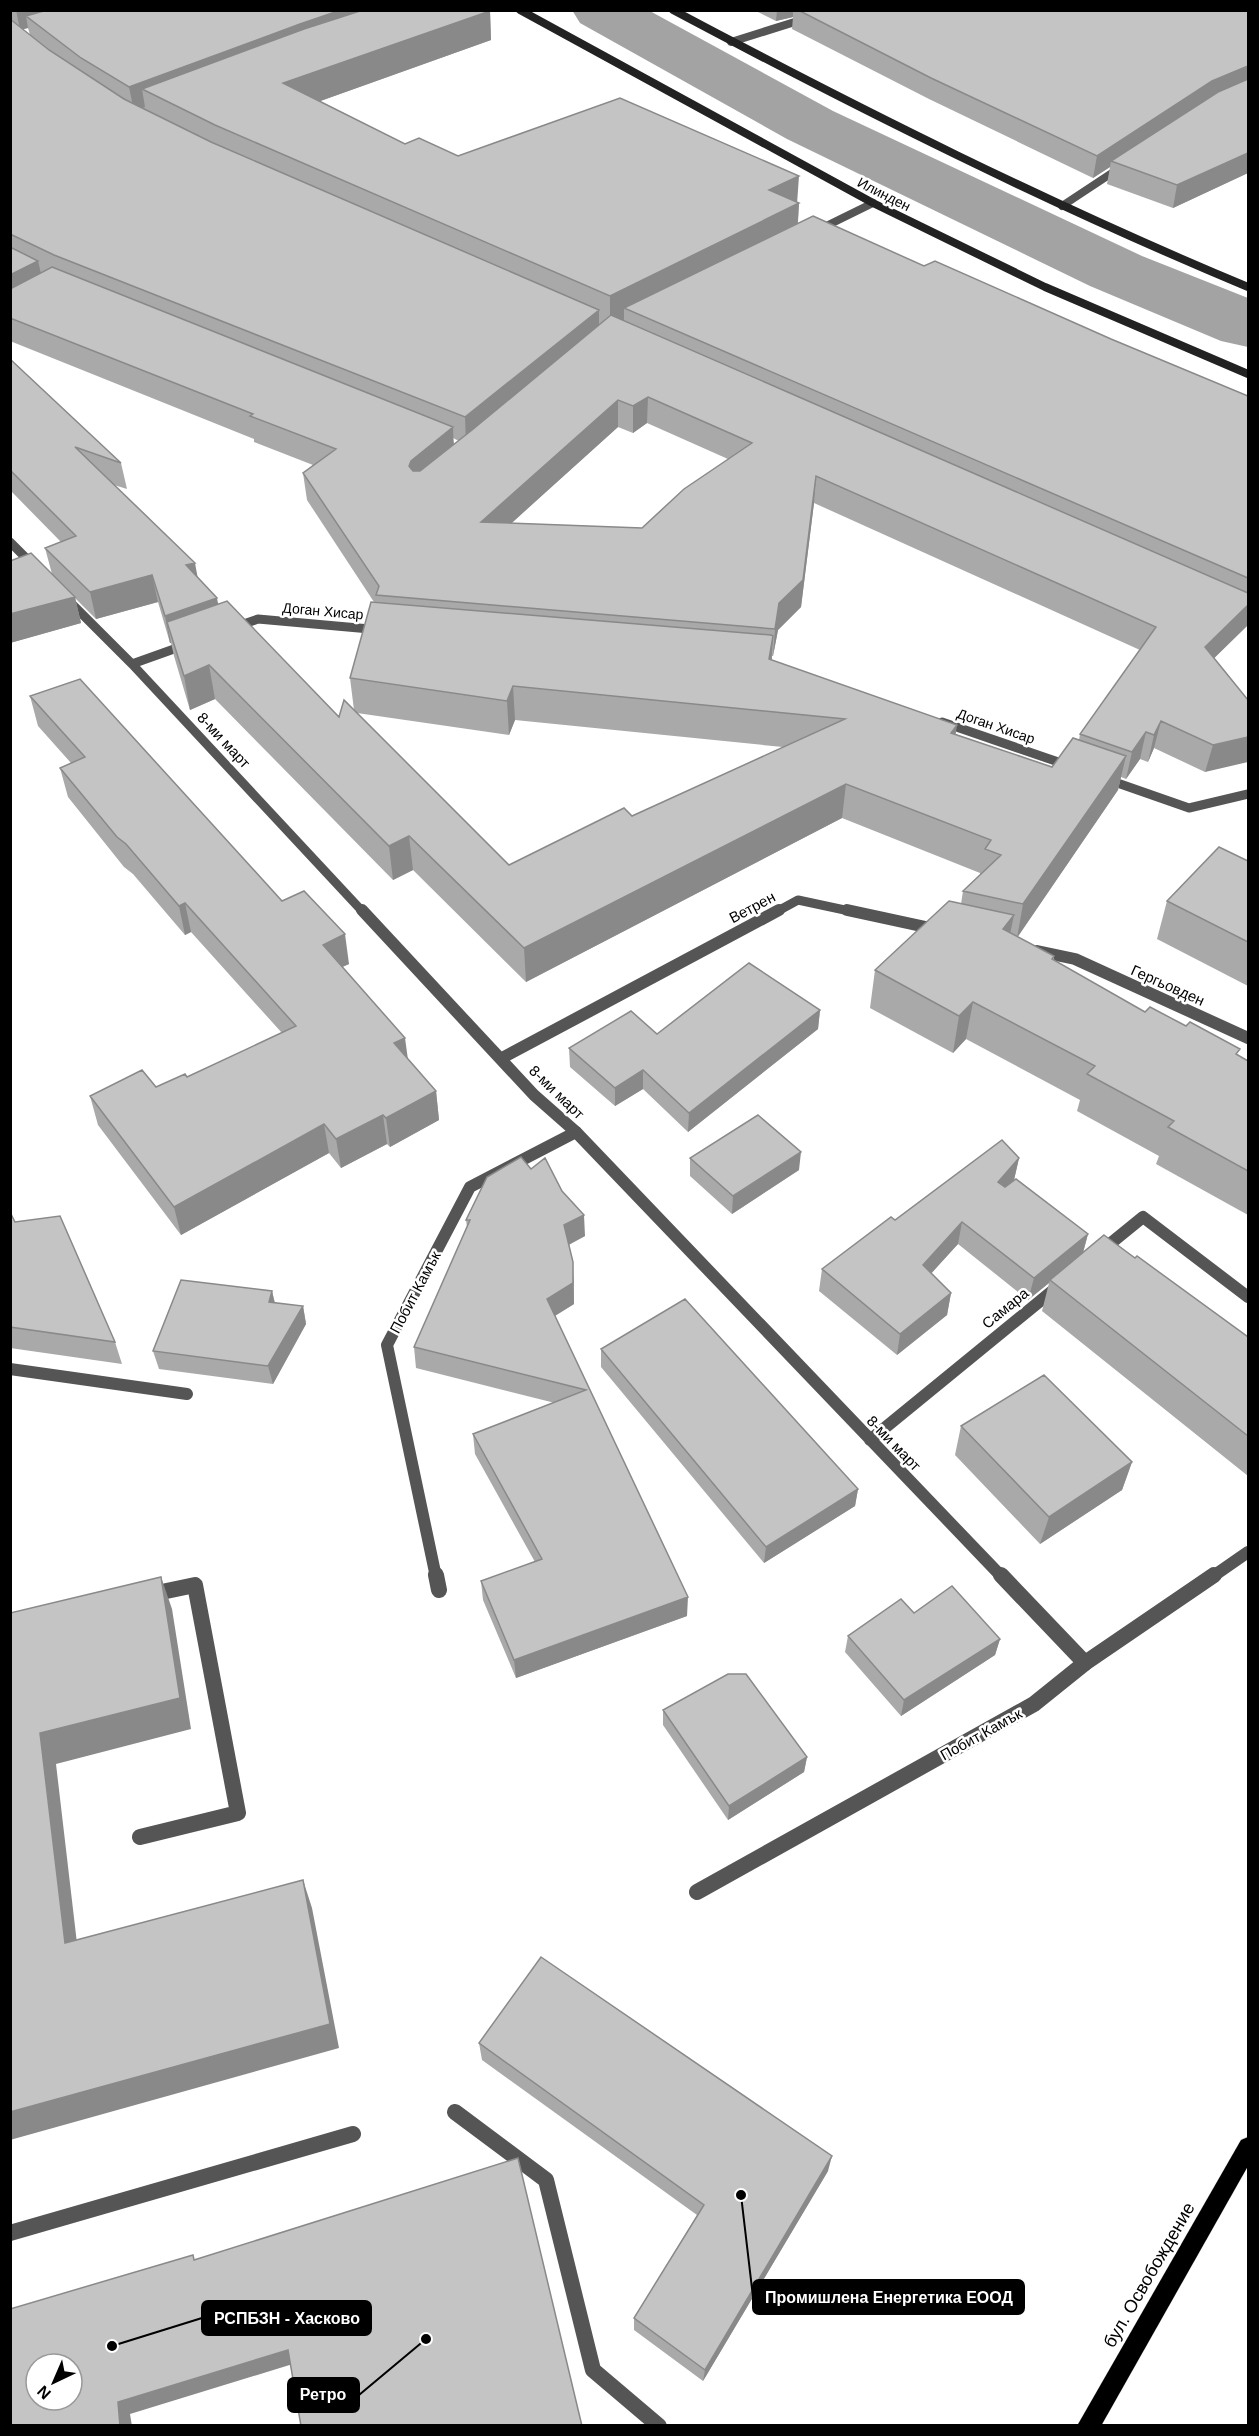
<svg xmlns="http://www.w3.org/2000/svg" width="1259" height="2436" viewBox="0 0 1259 2436" font-family="Arial,sans-serif">
  <rect width="100%" height="100%" fill="#fff"/>
  <g fill="none" stroke-linecap="round" stroke-linejoin="round">
    <path fill="#a3a3a3" fill-rule="evenodd" d="M572,10H648L833,111L1142,256L1248,298V347L1221,341L1090,286L787,139L580,23Z"/>
    <g stroke="#dbdbdb" stroke-width="1">
      <path id="primary" d="M1248,2137V2166L1101,2426H1077L1241,2140Z"/>
    </g>
    <path stroke="#555" stroke-width="12" d="M10,1369L187,1394
      M436,1577L387,1345L470,1187L576,1132
      M1212,1577L1248,1552"/>
    <path stroke="#555" stroke-width="16" d="M436,1575L439,1590
      M140,1837L238,1813L195,1585L152,1594
      M697,1892L1034,1704L1085,1663L1214,1575
      M455,2112L546,2180L593,2370L659,2426
      M10,2233L353,2134"/>
    <path stroke="#555" stroke-width="8" d="M731,42L833,10
      M1062,206L1121,167
      M816,231L873,203"/>
    <path stroke="#555" stroke-width="9" d="M10,542L35,567
      M68,600L132,664L363,912
      M232,628L258,619L381,630
      M132,664L188,644
      M942,722L1070,766
      M1106,779L1189,808L1248,794
      M776,912L798,900L854,912"/>
    <path stroke="#555" stroke-width="12" d="M362,910L534,1095L576,1132L1002,1577
      M847,910L935,929
      M1037,951L1075,959L1248,1038
      M502,1058L779,910
      M1100,1252L1143,1217L1248,1297
      M870,1440L1056,1288"/>
    <path stroke="#555" stroke-width="16" d="M1001,1575L1085,1663"/>
    <path stroke="#222" stroke-width="8" d="M520,10L873,203L1045,287L1248,374
      M673,10C861,110 1051,205 1248,287"/>
    <use href="#primary" fill="#000" fill-rule="evenodd"/>
  </g>
  <path fill="#a9a9a9" fill-rule="evenodd" d="M10,10H488L490,11L491,40L320,101L405,144L458,156L797,203H799L798,223L924,266L1111,339L1248,396V625L1214,658L1248,700L1205,772L1154,748L1148,762L1140,759L1126,779L1121,777L1118,790L1017,937L1054,956V960L1145,1012L1248,1061V1215L1156,1164L1159,1156L1077,1111L1080,1100L966,1039L953,1053L870,1008L875,970L961,904L963,891L980,875V873L842,818L526,982L413,870L393,880L215,699L190,710L174,656L171,643H170L158,602L96,619L75,598L81,623L10,643V561L52,574L45,548L61,542L10,490V359L121,463L127,489L114,485L197,577L219,604L339,717L354,710L350,678L374,602L307,500L303,473L313,465L254,442V439L10,341ZM28,28L30,35L23,29ZM647,423L728,459L642,528L511,523L618,427L633,433ZM453,438L459,441L454,444ZM814,503L1140,650L1080,734L1079,740L1052,767L955,734L772,660V656H773L778,630L801,607ZM357,713L509,735L515,720L783,747L632,816L509,865Z
    M754,10H1248V173L1173,208L1107,184L1110,167L1093,178L929,99L792,29L793,17L776,21Z
    M30,696L282,901L349,964L342,967L408,1059L436,1091L439,1120L390,1147L387,1144L341,1168L329,1153L181,1235L98,1125L90,1096L156,1087L187,1077L282,1033L191,932L185,935L133,874L124,867L68,797L60,768L71,763L38,726Z
    M1248,861V986L1157,939L1167,901Z
    M820,1010L818,1029L688,1132L643,1089L615,1106L570,1067L569,1048Z
    M690,1158L799,1170L732,1214L690,1176Z
    M1019,1158L1014,1180L1088,1234L1083,1253L1135,1258L1248,1337V1476L1042,1311L1049,1283L1028,1300L958,1244L931,1273L951,1293L947,1315L897,1355L819,1291L822,1269L895,1220Z
    M10,1212L15,1222L115,1342L122,1364L10,1348Z
    M466,1220L585,1236L569,1244L574,1283V1304L555,1316L687,1616L516,1678L483,1600L481,1581L535,1562L475,1454L473,1434L555,1403L416,1368L414,1347L467,1227Z
    M272,1291L275,1303L303,1306L306,1324L273,1384L159,1369L153,1351Z
    M601,1349L858,1489L855,1506L764,1563L601,1367Z
    M961,1426L1132,1462L1122,1490L1040,1544L955,1455Z
    M914,1613L1000,1639L995,1655L901,1716L845,1652L848,1636Z
    M663,1710L807,1757L804,1772L728,1820L663,1725Z
    M479,2043L828,2171L703,2381L634,2330V2318L697,2215L482,2060Z"/>
  <path fill="#898989" d="M16,10H93L26,16L28,28L20,30Z
    M341,10H415L142,89L145,107L134,111L129,87L300,24Z
    M777,10H793V17L776,21Z
    M490,11L491,40L287,113L283,83Z
    M1248,66V73L1246,86L1111,161L1110,167L1093,178L1097,156L1212,81Z
    M1248,153V173L1173,208L1177,185Z
    M799,176L797,204L799,203L797,234L624,308V321L610,328V296L769,190Z
    M38,261L44,286L10,304V275Z
    M599,310V336L466,444L465,417Z
    M648,397L647,423L633,433V406Z
    M618,400V427L483,549L481,522Z
    M453,427L454,453L413,487L409,466L411,461Z
    M816,476L814,503L801,607L778,630L773,656L775,629L779,603Z
    M195,563L200,590L186,565Z
    M152,575L158,602L96,619L90,592Z
    M75,597L81,623L10,643V614Z
    M217,598L222,625L167,622L171,643H170L165,616Z
    M1248,605V625L1198,674L1205,647Z
    M773,636L771,670L769,659Z
    M209,665L215,699L190,710L184,676Z
    M513,686L515,720L509,735L507,701Z
    M1161,721L1154,748L1148,762L1154,735Z
    M957,725L952,759L951,733Z
    M1146,732L1140,759L1126,779L1132,752Z
    M1248,737V762L1205,772L1213,745Z
    M1126,756L1118,790L1017,938L1023,904Z
    M846,784L842,818L526,982L524,948Z
    M409,836L413,870L393,880L389,846Z
    M185,903L191,932L185,935L179,906Z
    M1014,915L1006,953L1003,929Z
    M345,934L349,964L327,974L323,945Z
    M973,1002L966,1039L953,1053L959,1016Z
    M820,1010L818,1029L688,1132L689,1113Z
    M405,1038L409,1067L394,1043Z
    M643,1070V1089L615,1106V1088Z
    M436,1091L439,1120L390,1147L386,1118Z
    M383,1115L387,1144L341,1168L336,1139Z
    M324,1124L329,1153L181,1235L174,1207Z
    M801,1152L799,1170L732,1214L733,1196Z
    M1019,1158L1014,1180L993,1204L998,1182Z
    M584,1215L585,1236L565,1247L564,1225Z
    M962,1222L958,1244L919,1287L923,1265Z
    M1088,1234L1082,1256L1050,1280L1049,1283L1028,1300L1034,1278Z
    M573,1262L574,1304L548,1320L547,1299Z
    M272,1291L276,1309L269,1302Z
    M951,1293L947,1315L897,1355L900,1334Z
    M303,1306L306,1324L273,1384L268,1366Z
    M1132,1462L1122,1490L1040,1544L1049,1517Z
    M858,1489L855,1506L764,1563L766,1547Z
    M161,1577L172,1609L191,1729L56,1764L80,1969L65,1943L40,1733Z
    M688,1597L687,1616L516,1678L514,1660Z
    M1000,1639L995,1655L901,1716L904,1700Z
    M807,1757L804,1772L728,1820L729,1806Z
    M303,1880L312,1908L339,2048L10,2140V2112Z
    M832,2156L828,2171L703,2381L705,2370Z
    M288,2350L296,2363L130,2414L132,2426H120L118,2402Z"/>
  <path fill="#c4c4c4" stroke="#898989" stroke-width="1.5" fill-rule="evenodd" d="M47,10H341L300,24L129,87L81,58L26,16Z
    M363,10L490,11L283,83L405,144L419,138L458,156L620,98L799,176L769,190L799,203L610,296L215,125L142,89L304,29Z
    M798,10H1248V66L1212,81L1097,156L931,78Z
    M10,19L49,50L124,99L211,142L599,310L465,417L54,255L10,234Z
    M1248,79V153L1177,185L1111,161L1218,92Z
    M813,216L924,266L935,261L1111,339L1248,396V578L624,308Z
    M10,247L38,261L10,275Z
    M52,267L453,427L411,461L409,466L413,471H420L472,430L611,315L1248,593V605L1205,647L1248,700V737L1213,745L1161,721L1154,735L1146,732L1132,752L1080,734L1156,627L816,476L803,580L779,603L775,629L376,595L379,586L303,473L336,449L250,416L253,414L10,318V289ZM648,397L752,443L684,489L642,528L481,522L618,400L633,406Z
    M10,359L121,463L75,447L195,563L186,565L217,598L165,616L152,575L90,592L45,548L76,536L10,470Z
    M31,553L75,597L10,614V561Z
    M227,601L339,717L344,700L509,865L624,808L632,816L845,719L513,686L507,701L350,678L371,602L771,635L773,636L769,659L957,725L951,733L1052,767L1073,738L1126,756L1023,904L963,891L1001,855L985,849L991,840L846,784L524,948L409,836L389,846L209,665L184,676L167,622Z
    M80,679L282,901L304,891L345,934L323,945L405,1038L394,1043L436,1091L386,1118L383,1115L336,1139L324,1124L174,1207L90,1096L142,1070L156,1087L185,1074L187,1077L296,1026L185,903L179,906L126,844L117,837L60,768L85,757L30,696Z
    M1219,847L1248,861V942L1167,901Z
    M949,901L1014,915L1003,929L1054,956L1052,959L1145,1012L1150,1007L1186,1026L1190,1022L1240,1049L1236,1054L1248,1061V1171L1168,1127L1174,1121L1087,1074L1095,1066L973,1002L959,1016L875,970Z
    M749,963L820,1010L689,1113L643,1070L615,1088L569,1048L631,1011L657,1034Z
    M758,1115L801,1152L733,1196L690,1158Z
    M1002,1140L1019,1158L998,1182L1005,1187L1016,1179L1088,1234L1034,1278L962,1222L923,1265L951,1293L900,1334L822,1269L891,1217L895,1220Z
    M521,1157L531,1169L545,1158L562,1191L584,1215L564,1225L573,1262V1283L547,1299L688,1597L514,1660L481,1581L542,1559L473,1434L586,1390L414,1347L470,1220H466L487,1177Z
    M10,1212L15,1222L60,1216L115,1342L10,1327Z
    M1104,1235L1135,1258L1137,1256L1248,1337V1436L1050,1280Z
    M181,1280L272,1291L269,1302L303,1306L268,1366L153,1351Z
    M685,1299L858,1489L766,1547L601,1349Z
    M1044,1375L1132,1462L1049,1517L961,1426Z
    M161,1577L180,1698L40,1733L65,1943L303,1880L330,2024L10,2112V1613Z
    M952,1586L1000,1639L904,1700L848,1636L901,1599L914,1613Z
    M728,1674H746L807,1757L729,1806L663,1710Z
    M541,1957L832,2156L705,2370L634,2318L704,2205L479,2043Z
    M518,2158L582,2426H301L288,2350L118,2402L120,2426H10V2309L193,2255L194,2260ZM36,2364H72V2400H36Z"/>
  <g text-anchor="middle" dominant-baseline="central" stroke-width="5" stroke-linejoin="round" paint-order="stroke">
    <g font-size="14" fill="#000" stroke="#fff">
      <text transform="translate(884 194) rotate(27)">Илинден</text>
      <text transform="translate(323 611) rotate(5)">Доган Хисар</text>
      <text transform="translate(996 726) rotate(19)">Доган Хисар</text>
    </g>
    <g font-size="15" fill="#000" stroke="#fff">
      <text transform="translate(224 740) rotate(47)">8-ми март</text>
      <text transform="translate(752 907) rotate(-28)">Ветрен</text>
      <text transform="translate(1168 985) rotate(24)">Гергьовден</text>
      <text transform="translate(557 1092) rotate(44)">8-ми март</text>
      <text transform="translate(415 1292) rotate(-62)">Побит Камък</text>
      <text transform="translate(1005 1308) rotate(-39)">Самара</text>
      <text transform="translate(894 1443) rotate(46)">8-ми март</text>
      <text transform="translate(981 1734) rotate(-29)">Побит Камък</text>
    </g>
    <g font-size="18" fill="#000" stroke="#fff">
      <text transform="translate(1149 2275) rotate(-60)">бул. Освобождение</text>
    </g>
  </g>
  <path fill="none" stroke="#000" stroke-width="2" d="M741 2195L753 2297M112 2346L202 2318M426 2339L359 2395"/>
  <g fill="#000" stroke="#fff" stroke-width="2">
    <circle cx="741" cy="2195" r="6"/>
    <circle cx="112" cy="2346" r="6"/>
    <circle cx="426" cy="2339" r="6"/>
  </g>
  <g fill="#000" stroke="#000" stroke-width="2">
    <rect x="753" y="2280" width="271" height="34" rx="6"/>
    <rect x="202" y="2301" width="169" height="34" rx="6"/>
    <rect x="288" y="2378" width="71" height="34" rx="6"/>
  </g>
  <g font-size="16" text-anchor="middle" font-weight="bold" fill="#fff">
    <text x="889" y="2303">Промишлена Енергетика ЕООД</text>
    <text x="287" y="2324">РСПБЗН - Хасково</text>
    <text x="323" y="2400">Ретро</text>
  </g>
  <rect width="1259" height="2436" fill="none" stroke="#000000" stroke-width="24"/>
  <g transform="translate(54 2382) rotate(224)"><circle r="28" fill="#ffffff" stroke="#999999" stroke-width="1.5"/>
  <path d="M0-4.5L10 22L0 15L-10 22Z" fill="#000000"/>
  <text y="-9" font-size="16" font-weight="bold" text-anchor="middle" fill="#000000">N</text>
  </g>
</svg>
